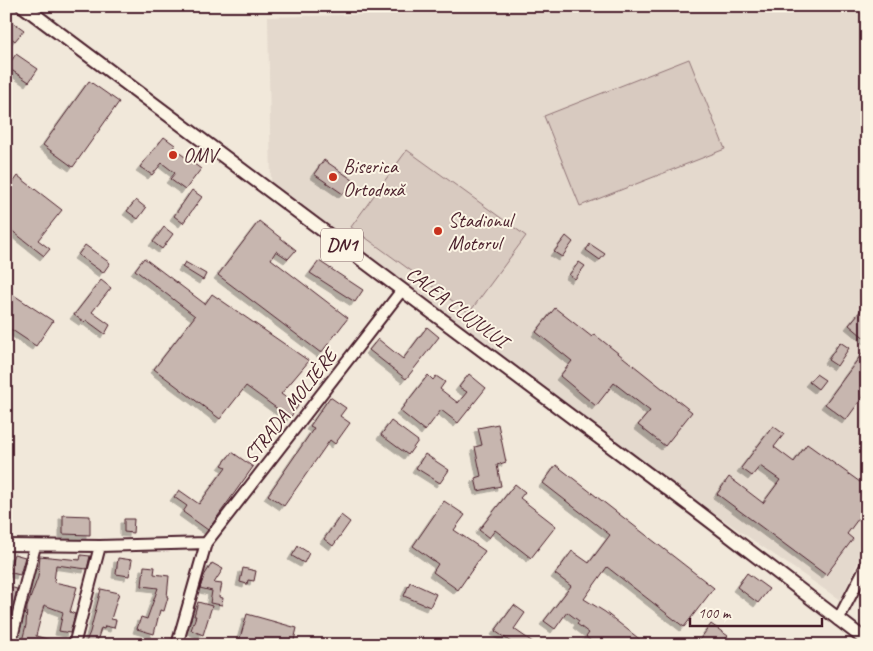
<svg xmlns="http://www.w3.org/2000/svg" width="873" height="651" viewBox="0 0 873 651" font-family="Caveat,sans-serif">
  <defs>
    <filter id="shadow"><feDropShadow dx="-4" dy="4" stdDeviation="0" flood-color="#0004"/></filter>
  </defs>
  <rect width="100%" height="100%" fill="#f1e8da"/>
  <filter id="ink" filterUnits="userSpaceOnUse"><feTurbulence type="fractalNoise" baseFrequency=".02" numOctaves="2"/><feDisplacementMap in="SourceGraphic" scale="10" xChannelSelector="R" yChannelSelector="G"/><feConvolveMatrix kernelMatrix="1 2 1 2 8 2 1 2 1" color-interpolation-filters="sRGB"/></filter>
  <g filter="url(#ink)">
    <path fill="#e4d9cd" d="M481,6H867V544L840,600L524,383L402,290L271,183L268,17L471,12Z"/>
    <path fill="#d8cac0" stroke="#917476" d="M689,59L725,149L580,206L544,116Z
      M407,150L526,236L469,313L351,227Z"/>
    <path fill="#c7b6af" stroke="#4a1f2b" filter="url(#shadow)" d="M6,17L24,30L15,41L6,34Z
      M16,54L38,69L29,82L7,67Z
      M89,81L119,102L73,167L43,145Z
      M164,137L175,145L173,148L201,169L185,190L170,179L175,173L162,163L152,175L140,167Z
      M324,160L353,180L343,194L314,174Z
      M18,176L62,210L38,240L50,249L44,256L6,226V192Z
      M192,190L202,197L183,223L174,216Z
      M136,200L146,208L138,219L127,211Z
      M259,221L296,250L288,259L276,251L271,259L348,318L321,353L218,275Z
      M164,227L173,234L162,249L153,242Z
      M566,236L573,242L562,257L554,252Z
      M590,244L605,254L600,260L586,250Z
      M85,245L110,263L103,273L78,255Z
      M144,258L205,304L212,294L309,361L281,394L298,406L290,418L246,386L220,419L154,369L195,316L135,270Z
      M319,261L363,290L355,302L310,273Z
      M185,262L206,274L203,280L182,267Z
      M579,262L585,266L575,279L569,275Z
      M101,280L111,288L92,312L110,325L105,334L86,320L84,322L74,315Z
      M6,290L53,321L36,346L6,326Z
      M867,303V340L849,325Z
      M555,308L592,337L594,334L692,412L665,446L638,425L650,411L614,383L596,406L560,376L572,361L536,332Z
      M427,327L439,337L406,379L369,350L378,339L403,359Z
      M840,342L849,348L837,366L828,360Z
      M867,347V391L846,420L825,404Z
      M469,374L486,388L458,423L441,410L425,431L400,411L428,375L433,380L436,376L445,382L440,389L458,403L467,392L459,387Z
      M816,374L825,380L818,389L809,382Z
      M330,397L346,408L340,416L350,423L335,444L330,440L284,506L268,495L314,428L310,426Z
      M391,421L418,441L408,455L381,435Z
      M498,424L506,462L497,465L501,486L478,491L475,478L481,476L475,447L482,445L478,428Z
      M773,426L784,434L774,447L794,462L807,444L860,482L867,473V507L847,534L853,539L826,575L717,494L729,477L763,503L780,480L760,466L752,476L741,468Z
      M232,452L253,467L208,530L183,512L187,506L174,497L179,490L199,504L226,467L222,465Z
      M425,454L449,470L440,483L416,468Z
      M556,465L714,588L684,627L607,567L584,599L605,612L647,645H596L586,637L589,633L577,624L579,621L567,612L555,629L544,621L571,586L555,574L572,551L589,563L610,535L543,483Z
      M515,484L525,492L520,498L556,526L531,558L495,530L489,538L479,530Z
      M444,501L465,515L454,530L485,551L458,590L433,572L438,564L413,546Z
      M63,515L90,516V535L63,534Z
      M341,515L350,522L333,546L324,539Z
      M124,519H134L133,533L124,532Z
      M298,546L309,553L304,563L292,556Z
      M14,554L25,557L20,575L8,572Z
      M81,555L90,556L87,569L56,565L54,582L77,587L70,612L75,614L70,633L59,631L63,612L44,605L36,636L54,641L53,645H44L29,640L28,643L22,641L26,625L27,607L38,577L40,556L80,560Z
      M118,558L132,560L129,576L116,574Z
      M212,563L223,569L214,583L222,584L219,597L223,598L222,605L210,603L212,591L200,588L204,576Z
      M144,566L155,567L154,574L169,576L167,597H168L164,611L160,610L154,634L137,629L141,617L147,619L158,588L142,586Z
      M243,568L256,571L254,581L248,580L247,584L240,582Z
      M747,573L769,589L758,603L737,587Z
      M410,582L436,594L430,607L404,596Z
      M6,586L17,589L8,625H6Z
      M101,589L119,593L111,619L116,620L114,628L105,626L104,629L101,628L96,645H93L86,642L90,632Z
      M198,602L212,606L203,635L191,630L196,616H194Z
      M514,605L525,613L514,629L537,645H515L495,631Z
      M247,614L297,628L293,645H238Z
      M711,624L728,636L721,645H696Z"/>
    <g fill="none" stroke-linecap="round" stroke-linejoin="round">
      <g stroke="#4a1f2b" stroke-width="14">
        <path id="minor" d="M6,545L100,546L206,543
          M838,620L867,564
          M10,645L35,546
          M74,645L100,546
          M177,645L206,543L402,290"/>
      </g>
      <g stroke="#4a1f2b" stroke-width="16">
        <path id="major" d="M23,6L688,504L867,641"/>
      </g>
      <use href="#minor" stroke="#fcf5e5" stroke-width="10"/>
      <use href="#major" stroke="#fcf5e5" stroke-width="12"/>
    </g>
  </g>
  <g fill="#c8321e" stroke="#fcf5e5" stroke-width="2">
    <circle cx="173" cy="155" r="5"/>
    <circle cx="333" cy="177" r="5"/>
    <circle cx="438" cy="231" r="5"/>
  </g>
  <g text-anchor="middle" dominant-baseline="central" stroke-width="4" stroke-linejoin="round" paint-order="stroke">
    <rect fill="#fcf5e5" stroke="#7f5f63" stroke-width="1" x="321" y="228.5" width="42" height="33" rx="4"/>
    <g font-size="19" font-weight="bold" fill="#4a1f2b">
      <text x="342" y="245">DN1</text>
    </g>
    <g font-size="20" fill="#4a1f2b" stroke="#fcf5e5" text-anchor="start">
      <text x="183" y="155">OMV</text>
      <text x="343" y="166">Biserica<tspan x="343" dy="23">Ortodoxă</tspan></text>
      <text x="448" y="220">Stadionul<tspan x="448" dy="23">Motorul</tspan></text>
    </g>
    <g font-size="20" fill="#4a1f2b" stroke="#fcf5e5">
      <text transform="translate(457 307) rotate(37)">CALEA CLUJULUI</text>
      <text transform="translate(290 406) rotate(-52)">STRADA MOLIÈRE</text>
    </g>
  </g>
  <rect width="873" height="651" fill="none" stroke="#fcf5e5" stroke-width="25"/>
  <rect x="12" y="12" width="848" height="626" fill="none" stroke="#4a1f2b" stroke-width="2" filter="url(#ink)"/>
  <path d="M690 618v8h132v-8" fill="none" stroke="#4a1f2b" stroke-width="2.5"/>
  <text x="698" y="618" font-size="15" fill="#4a1f2b" stroke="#fcf5e5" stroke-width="4" paint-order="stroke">100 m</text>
</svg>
